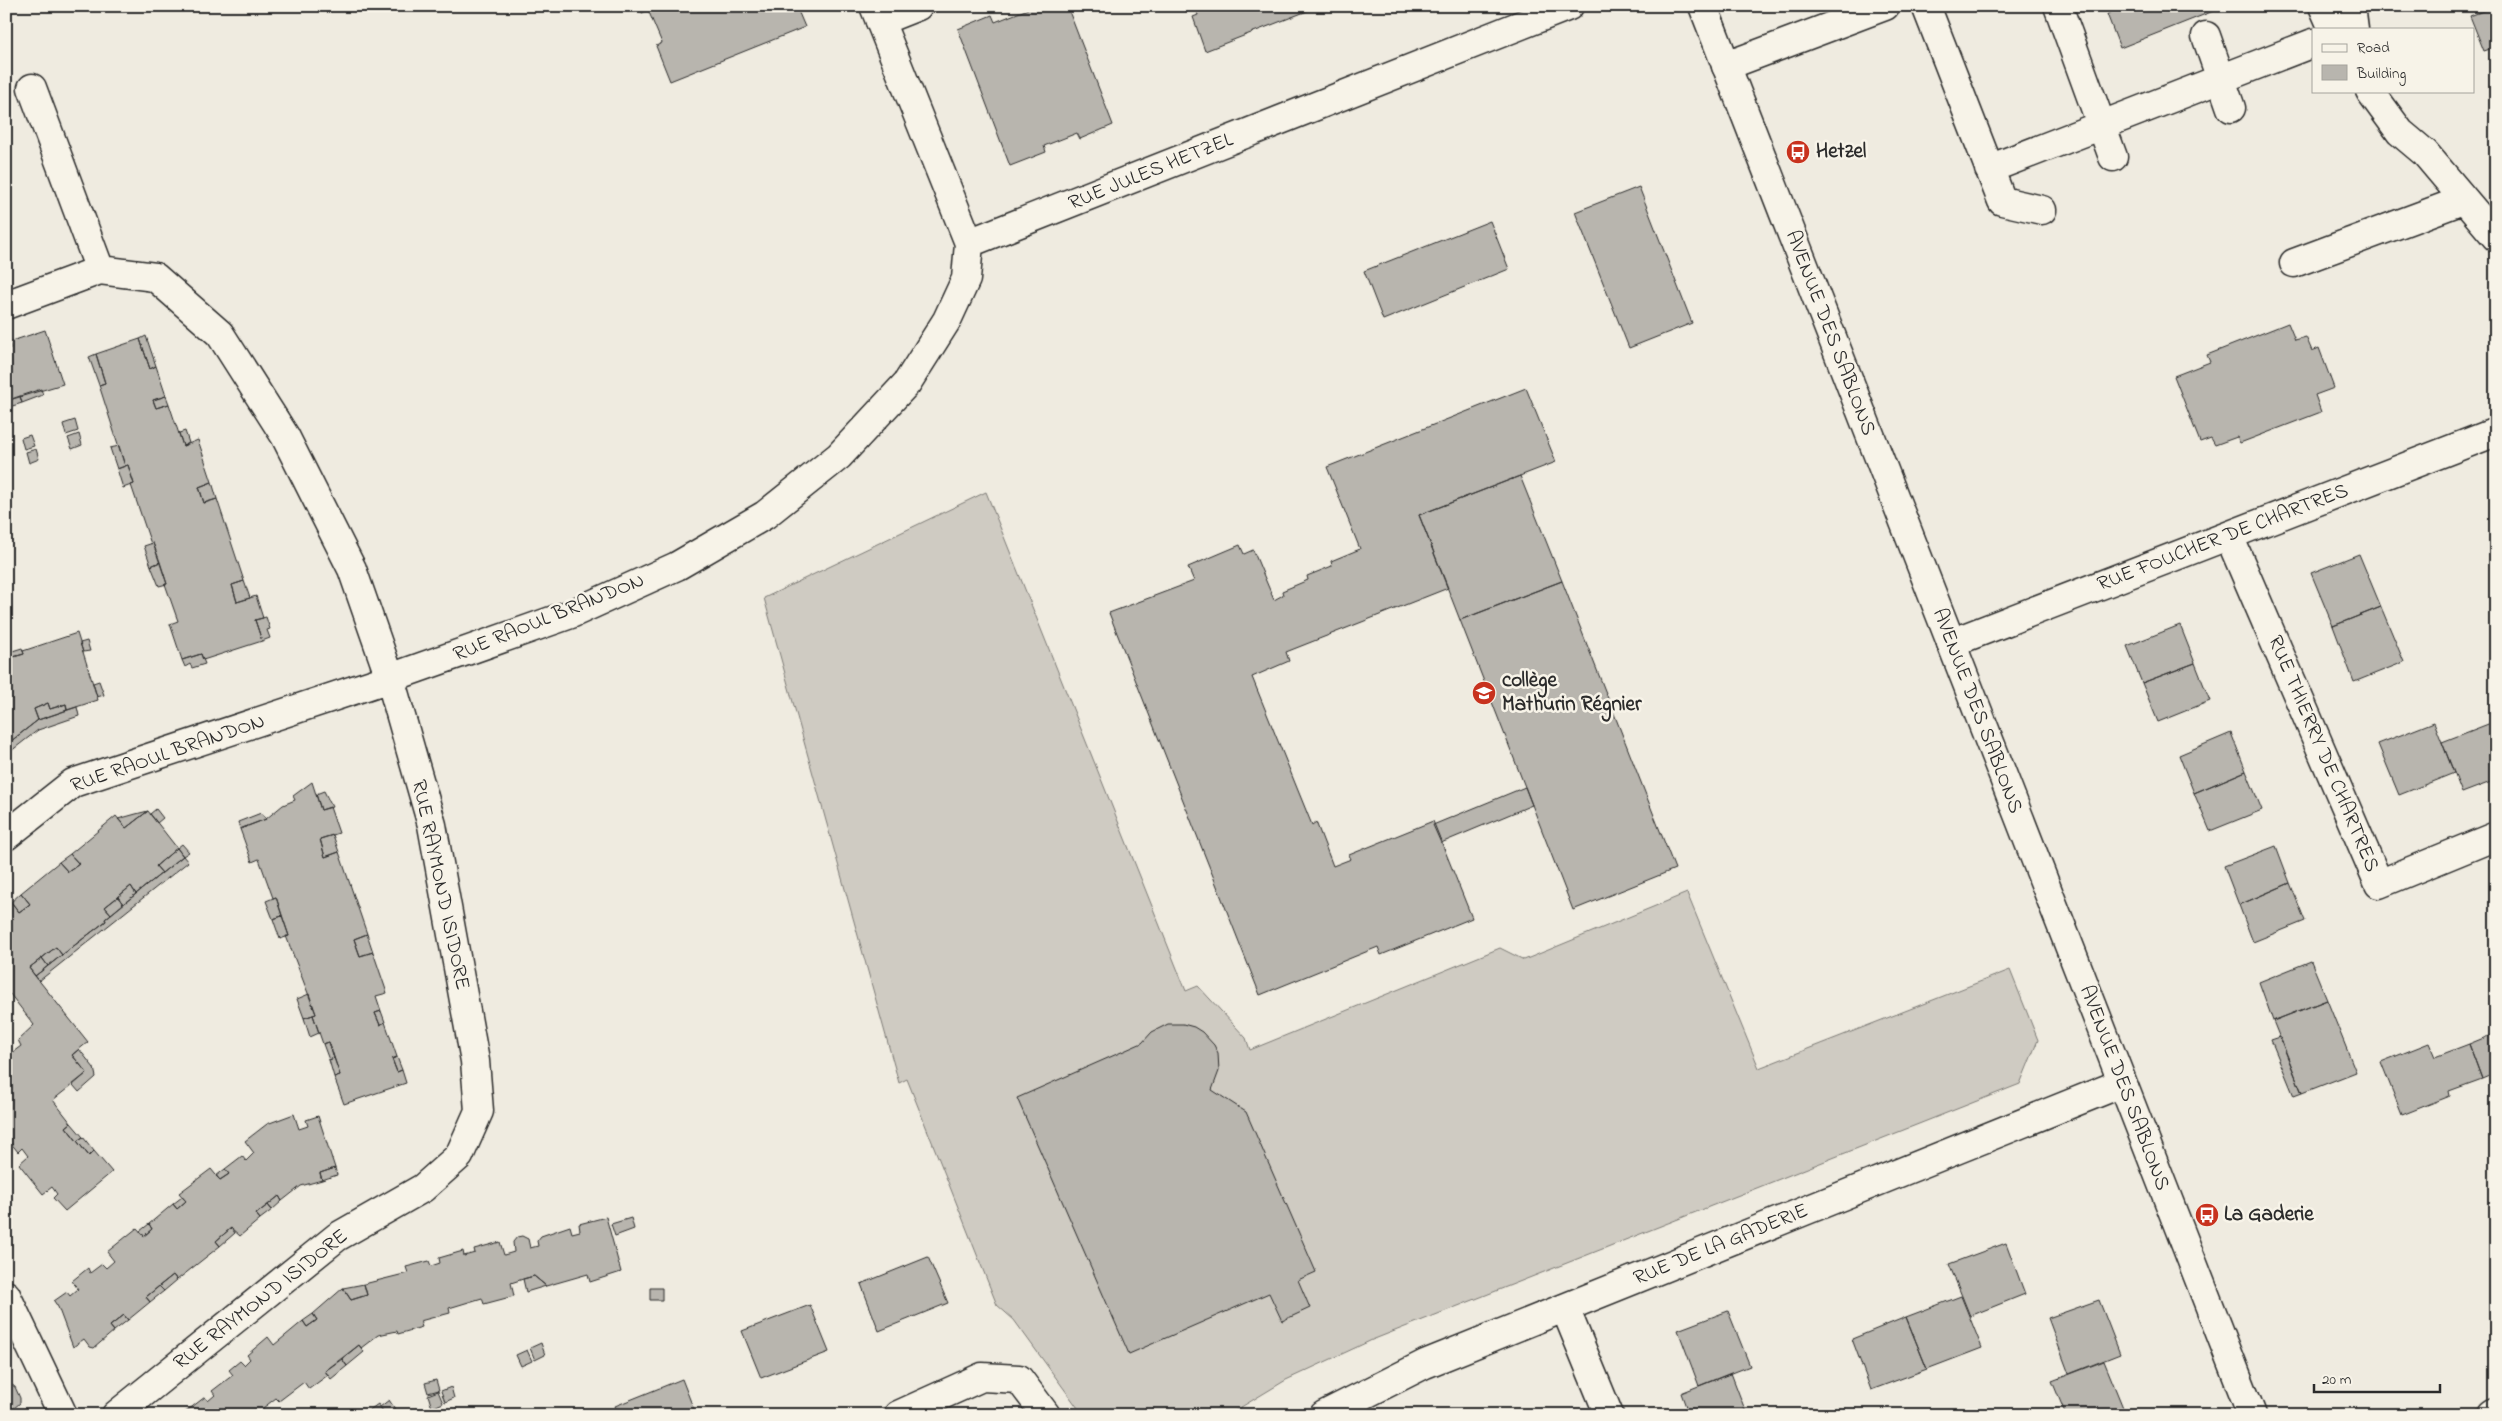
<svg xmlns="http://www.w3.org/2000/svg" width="2502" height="1421" viewBox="0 0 2502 1421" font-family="'Indie Flower',sans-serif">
  <rect width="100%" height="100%" fill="#efebe0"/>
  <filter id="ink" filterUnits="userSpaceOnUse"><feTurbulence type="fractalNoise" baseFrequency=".02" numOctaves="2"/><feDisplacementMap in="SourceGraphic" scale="10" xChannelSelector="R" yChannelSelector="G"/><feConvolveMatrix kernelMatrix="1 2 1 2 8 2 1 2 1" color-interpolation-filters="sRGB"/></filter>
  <g filter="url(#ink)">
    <path fill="#cfcbc2" stroke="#7d7b76" d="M986,492L1186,991L1198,986L1246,1038L1250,1050L1500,948L1524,960L1687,893L1759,1068L2010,970L2038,1040L2020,1084L1372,1340L1286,1380L1228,1415H1083L1014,1320L997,1305L907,1079L899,1083L764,598Z"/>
    <path fill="#b8b5ae" stroke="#2b2b2b" d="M640,6H796L805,27L670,81L656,46L662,43L648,10L642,13Z
      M1027,6H1067L1113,125L1080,139L1077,133L1044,146L1046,152L1010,166L958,29L992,15L995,22L1028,9Z
      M1195,6H1320L1205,51L1193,17L1198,15Z
      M2113,6H2226L2120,48L2107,14L2114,11Z
      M2496,6V64L2490,49L2484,51L2470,16Z
      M1639,187L1692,323L1629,348L1575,212Z
      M1490,221L1509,269L1383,320L1364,271Z
      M2288,323L2295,340L2306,337L2312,351L2319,348L2334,388L2315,395L2321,412L2240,443L2237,437L2215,445L2211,438L2200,442L2174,376L2210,362L2207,355Z
      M45,330L63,384L6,401V349L11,348L9,342Z
      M146,336L156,366L150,369L140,339Z
      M140,339L150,369L156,366L166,396L153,400L156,408L169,404L183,446L198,440L212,482L199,487L204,503L217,499L244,581L232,585L237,602L256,596L263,618L255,620L262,641L203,660L201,654L182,660L170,624L178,621L165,584H167L153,543L151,544L131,485L134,484L128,465L125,466L99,385L105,383L96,354Z
      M96,354L105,383L99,385L89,357Z
      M1526,388L1556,462L1419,515L1448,588L1286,652L1289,661L1252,677L1312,825L1316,822L1333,866L1351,859L1349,855L1433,821L1472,918L1381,955L1378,947L1260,995L1109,613L1194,581L1188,567L1240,545L1244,554L1253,550L1274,600L1283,595L1282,591L1308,580L1307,576L1332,566L1331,561L1360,549L1327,467Z
      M41,389L43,395L22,403L20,396Z
      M20,396L22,403L6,408V401Z
      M166,396L169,404L156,408L153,400Z
      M75,420L78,431L66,435L63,424Z
      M185,431L189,443L183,446L179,433Z
      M79,434L82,445L72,449L68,438Z
      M30,435L34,446L24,449L21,438Z
      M119,446L125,466L117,469L110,448Z
      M36,449L39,459L29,463L26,452Z
      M128,465L134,484L123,488L117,469Z
      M1520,476L1562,581L1460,620L1419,515Z
      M212,482L217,499L204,503L199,487Z
      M153,543L160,562L151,566L144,546Z
      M2359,554L2381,607L2333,626L2311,573Z
      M160,562L167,584L159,586L151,566Z
      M244,581L250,598L237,602L232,585Z
      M1562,581L1675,869L1573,910L1460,620Z
      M2381,607L2404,662L2354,682L2333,626Z
      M266,617L270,629L267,630L270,638L262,641L255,620Z
      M2180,625L2195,663L2142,683L2127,646Z
      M77,633L98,700L67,710L66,704L50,709L48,703L34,709L38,720L6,745V659L24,654L23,651Z
      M87,641L90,651L83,652L80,643Z
      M22,648L24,654L6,659V653Z
      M201,654L205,664L192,668L190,664L185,667L182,660Z
      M2195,663L2210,701L2158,722L2142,683Z
      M99,681L104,695L97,697L93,683Z
      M48,703L50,709L66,704L67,710L38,720L34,709Z
      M77,707L79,716L38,730L6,755V745L38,720Z
      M2496,721V780L2462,793L2442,742Z
      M2434,722L2454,773L2399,795L2378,744Z
      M2231,733L2246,771L2194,793L2179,755Z
      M2246,771L2262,810L2210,831L2194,793Z
      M312,782L321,810L330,807L339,833L320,839L325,857L339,852L367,934L354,939L360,956L373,952L387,993L376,996L381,1011L375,1013L380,1025L385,1022L397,1057L392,1059L397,1072L402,1070L406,1083L344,1104L334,1077L340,1075L329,1042L323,1044L313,1015L316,1014L286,936H289L276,897L273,898L259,859L252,862L240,829L266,819L283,805L295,800L293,796Z
      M1525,787L1532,805L1441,843L1433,825Z
      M324,791L332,807L321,810L316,794Z
      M156,809L163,818L157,823L150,814Z
      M148,811L177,848L156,866L162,873L136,894L131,886L105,907L111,914L105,919L106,921L62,955L56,947L29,968L88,1042L72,1055L87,1073L53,1100L71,1123L66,1127L89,1156L94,1151L112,1172L65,1211L53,1198L57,1194L52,1187L43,1194L19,1164L28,1156L22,1148L18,1152L6,1137V1066L13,1060L9,1055L21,1046L18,1040L34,1025L10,994L6,996V906L11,902L19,912L30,904L21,893L59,862L68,872L79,864L70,854L116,816L126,828Z
      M148,811L126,828L118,819L136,814Z
      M261,813L266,819L240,829L238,822Z
      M333,835L339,852L325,857L320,839Z
      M182,844L189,852L183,856L177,848Z
      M2276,846L2290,883L2239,905L2224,866Z
      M177,848L183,856L162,873L156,866Z
      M70,854L79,864L68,872L59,862Z
      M183,856L188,862L39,981L35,976L106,921L105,919Z
      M2290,883L2305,921L2253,942L2239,905Z
      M131,886L136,894L123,904L118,897Z
      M21,893L30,904L19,912L11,902Z
      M118,897L123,904L111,914L105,907Z
      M276,897L282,916L273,919L266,901Z
      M282,916L289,936L280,939L273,919Z
      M367,934L373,952L360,956L354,939Z
      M56,947L62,955L48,966L42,958Z
      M42,958L48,966L35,976L29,968Z
      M2311,961L2327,1000L2273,1021L2259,982Z
      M309,994L316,1014L304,1018L297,999Z
      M2327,1000L2356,1072L2302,1093L2273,1021Z
      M381,1011L385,1022L380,1025L375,1013Z
      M313,1015L319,1033L310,1037L304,1018Z
      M1168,1024H1183L1194,1027L1202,1032L1214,1045L1218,1053L1219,1071L1212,1090L1246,1112L1316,1272L1298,1280L1310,1308L1282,1321L1269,1293L1129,1354L1017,1098L1142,1043L1152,1032Z
      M2496,1033V1073L2482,1079L2469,1044Z
      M2280,1037L2302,1093L2294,1096L2271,1040Z
      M329,1042L334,1058L329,1060L323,1044Z
      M2429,1043L2435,1057L2469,1044L2482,1079L2449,1091L2450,1096L2402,1115L2381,1062Z
      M79,1049L94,1068L96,1077L79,1092L73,1085L87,1073L72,1055Z
      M397,1057L402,1070L397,1072L392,1059Z
      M334,1058L340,1075L334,1077L329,1060Z
      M294,1114L299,1129L308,1126L306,1120L318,1116L335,1168L320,1173L322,1180L301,1186L282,1201L279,1196L256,1214L260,1219L240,1236L231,1228L216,1241L220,1246L177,1280L173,1275L146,1297L150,1302L128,1320L124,1315L110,1326L114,1331L94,1348L90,1347L84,1339L73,1347L58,1307L54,1301L67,1292L70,1296L78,1289L72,1281L88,1268L90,1273L102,1264L106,1268L114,1261L107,1252L137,1228L144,1236L152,1229L149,1224L173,1204L177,1209L186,1201L179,1193L211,1169L220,1180L229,1174L225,1169L242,1156L246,1161L254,1153L245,1141L267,1124Z
      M71,1123L83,1137L77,1141L66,1127Z
      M83,1137L94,1151L89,1156L77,1141Z
      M335,1168L337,1175L322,1180L320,1173Z
      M225,1169L229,1174L220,1180L216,1176Z
      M279,1196L282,1201L272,1210L268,1205Z
      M182,1197L186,1201L177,1209L173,1204Z
      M268,1205L272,1210L260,1219L256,1214Z
      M606,1217L621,1272L590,1282L588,1274L546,1286L534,1276L523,1279L511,1283L514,1296L484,1304L482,1298L449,1308L450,1313L420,1321L422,1327L398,1334L397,1331L378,1335L361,1348L359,1345L325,1371L328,1375L309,1389L304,1382L279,1401L276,1398L263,1408L267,1415L184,1413L205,1397L208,1401L215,1395L212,1391L233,1375L229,1370L240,1361L244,1365L250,1359L247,1355L268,1337L274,1345L303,1321L307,1327L317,1320L313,1314L343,1288L351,1300L367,1295L364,1284L408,1273L406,1267L429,1261L431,1266L440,1263L439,1258L463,1251L464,1256L475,1253L474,1249L500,1242L504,1255L514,1252L513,1242L517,1237L522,1236L528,1239L530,1248L538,1246L537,1241L541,1236L570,1226L572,1233L580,1231L579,1224Z
      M631,1218L634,1229L615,1236L611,1224Z
      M149,1224L152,1229L144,1236L140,1231Z
      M231,1228L235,1233L220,1246L216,1241Z
      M2006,1243L2025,1294L1970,1316L1949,1264Z
      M928,1257L948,1303L879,1331L861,1284Z
      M173,1275L177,1280L164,1291L159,1286Z
      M534,1276L546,1286L526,1292L523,1279Z
      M364,1284L367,1295L351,1300L343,1288Z
      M159,1286L164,1291L150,1302L146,1297Z
      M650,1288H662V1300H650Z
      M1961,1296L1982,1348L1927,1369L1906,1317Z
      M2099,1300L2120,1354L2069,1374L2048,1318Z
      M810,1305L829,1352L761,1378L742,1331Z
      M1728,1311L1750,1366L1699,1386L1678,1330Z
      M313,1314L317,1320L307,1327L303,1321Z
      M124,1315L128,1320L114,1331L110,1326Z
      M1906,1317L1927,1369L1871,1390L1852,1339Z
      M541,1343L545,1355L535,1360L530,1348Z
      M359,1345L364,1352L347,1366L342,1359Z
      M527,1350L532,1361L521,1366L516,1355Z
      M342,1359L347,1366L331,1379L325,1371Z
      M2104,1361L2126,1415H2066L2052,1381Z
      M1731,1373L1747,1415H1689L1681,1393Z
      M682,1379L696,1415H619L615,1406Z
      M436,1380L439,1390L428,1393L425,1383Z
      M6,1381L15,1387L20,1398V1403L6,1415Z
      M451,1387L454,1398L445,1402L441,1391Z
      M438,1391L443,1403L432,1408L428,1395Z
      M389,1400L395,1409L386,1415L380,1407Z
      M378,1404L384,1413L371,1415L368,1411Z"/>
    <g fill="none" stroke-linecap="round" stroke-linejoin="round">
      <g stroke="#2b2b2b" stroke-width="31">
        <path id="pedestrian" d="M1926,6L2002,201L2042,210
          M2058,6L2113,157
          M2323,6L2333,29
          M2351,6L2354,29
          M880,21L918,6
          M2206,36L2231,108
          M1726,66L1885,6
          M2370,91L2400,132L2425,153L2496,237
          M1989,169L2313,43
          M2294,263L2463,200"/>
      </g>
      <g stroke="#2b2b2b" stroke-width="31">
        <path id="minor" d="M32,88L100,270L155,277L220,334L285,436L352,569L390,678L432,825L475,1061L479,1111L459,1156L423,1188L337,1237L116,1415
          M969,243L1569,6
          M6,305L100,270
          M2229,536L2379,884L2496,836
          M1951,643L2496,432
          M6,836L73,783L390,678L571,614L677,566L765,515L839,456L907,383L947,320L966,279L969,243L874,6
          M6,1295L63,1415
          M1565,1308L1609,1415
          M898,1415L982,1377L1019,1379L1046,1415
          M1324,1415L1425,1364L2122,1083"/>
      </g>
      <g stroke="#2b2b2b" stroke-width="31">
        <path id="tertiary" d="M1703,6L2252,1415"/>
      </g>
      <g stroke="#2b2b2b" stroke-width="31">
        <path id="secondary" d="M2493,1415L2496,1413"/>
      </g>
      <use href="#pedestrian" stroke="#f7f3e8" stroke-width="28"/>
      <use href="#minor" stroke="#f7f3e8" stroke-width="28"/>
      <use href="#tertiary" stroke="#f7f3e8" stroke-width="28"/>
      <use href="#secondary" stroke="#f7f3e8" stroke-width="28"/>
    </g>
  </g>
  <defs>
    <g id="bus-disc" transform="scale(1.25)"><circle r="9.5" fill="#c8321e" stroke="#f7f3e8"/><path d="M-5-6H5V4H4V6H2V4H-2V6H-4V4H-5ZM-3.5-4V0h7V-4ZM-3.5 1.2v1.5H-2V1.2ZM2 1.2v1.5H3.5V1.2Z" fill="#fff"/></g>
    <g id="school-disc" transform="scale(1.25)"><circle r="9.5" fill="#c8321e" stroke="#f7f3e8"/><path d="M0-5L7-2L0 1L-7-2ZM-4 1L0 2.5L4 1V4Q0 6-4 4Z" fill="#fff"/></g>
  </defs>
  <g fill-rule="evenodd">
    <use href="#bus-disc" x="1798" y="152"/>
    <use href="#school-disc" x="1484" y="693"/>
    <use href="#bus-disc" x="2207" y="1215"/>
  </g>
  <g text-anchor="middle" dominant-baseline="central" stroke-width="5" stroke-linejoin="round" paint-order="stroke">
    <g font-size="21" font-weight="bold" fill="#2b2b2b" stroke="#f7f3e8" text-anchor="start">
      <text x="1816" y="152">Hetzel</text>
      <text x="1502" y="681">collège<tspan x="1502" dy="24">Mathurin Régnier</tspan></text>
      <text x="2224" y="1215">La Gaderie</text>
    </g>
    <g font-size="21" fill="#2b2b2b" stroke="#f7f3e8">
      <text transform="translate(1151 172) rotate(-22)">RUE JULES HETZEL</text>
      <text transform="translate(1830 333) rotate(69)">AVENUE DES SABLONS</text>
      <text transform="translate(2223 538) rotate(-21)">RUE FOUCHER DE CHARTRES</text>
      <text transform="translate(549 618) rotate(-22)">RUE RAOUL BRANDON</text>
      <text transform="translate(1977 711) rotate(69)">AVENUE DES SABLONS</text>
      <text transform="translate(168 754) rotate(-19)">RUE RAOUL BRANDON</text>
      <text transform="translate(2323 754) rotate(67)">RUE THIERRY DE CHARTRES</text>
      <text transform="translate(440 885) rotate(78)">RUE RAYMOND ISIDORE</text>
      <text transform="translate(2124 1088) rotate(69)">AVENUE DES SABLONS</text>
      <text transform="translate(1721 1245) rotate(-22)">RUE DE LA GADERIE</text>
      <text transform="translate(261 1300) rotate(-38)">RUE RAYMOND ISIDORE</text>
    </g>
  </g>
  <rect width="2502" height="1421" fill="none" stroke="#f7f3e8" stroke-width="25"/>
  <rect x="12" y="12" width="2477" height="1396" fill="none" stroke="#2b2b2b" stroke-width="2" filter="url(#ink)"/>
  <rect x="2312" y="28" width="162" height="65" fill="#f7f3e8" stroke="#a5a39c"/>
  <rect x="2322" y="44" width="25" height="8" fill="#f7f3e8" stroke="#a5a39c"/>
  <text x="2357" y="52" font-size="15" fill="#2b2b2b">Road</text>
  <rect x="2322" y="65" width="25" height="15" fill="#b8b5ae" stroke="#a5a39c"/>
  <text x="2357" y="78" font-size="15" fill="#2b2b2b">Building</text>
  <path d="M2314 1384v8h126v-8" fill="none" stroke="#2b2b2b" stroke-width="2.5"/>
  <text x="2322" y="1384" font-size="15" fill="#2b2b2b" stroke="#f7f3e8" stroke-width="4" paint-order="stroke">20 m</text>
</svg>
